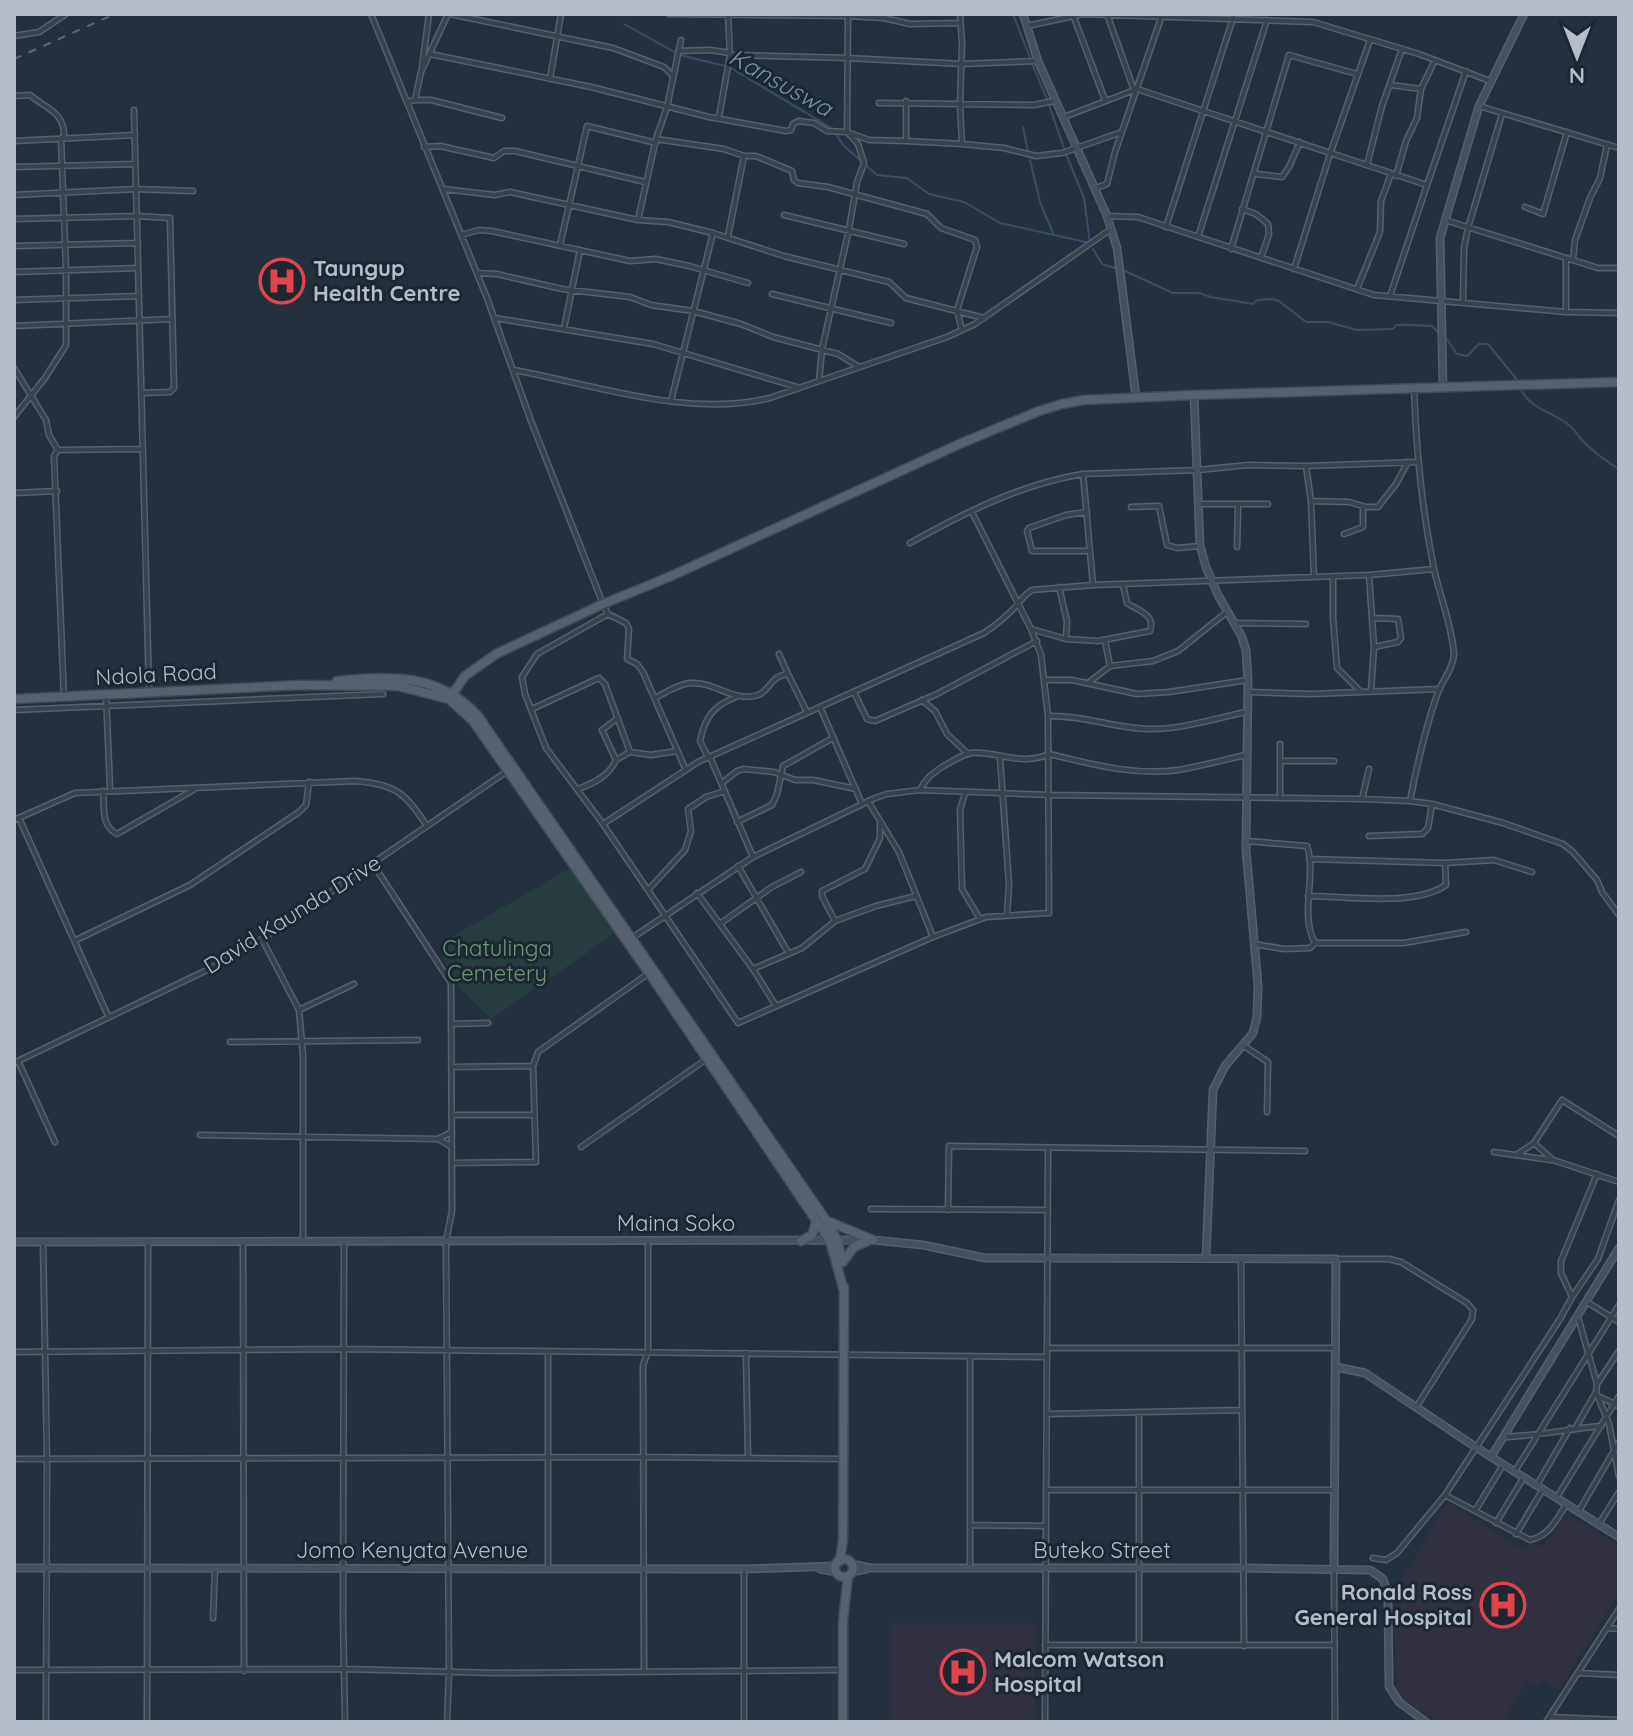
<svg xmlns="http://www.w3.org/2000/svg" width="1633" height="1736" viewBox="0 0 1633 1736" font-family="Quicksand,sans-serif">
  <rect width="100%" height="100%" fill="#24303d"/>
  <path fill="#31303e" d="M1448,1502L1526,1552L1532,1543L1543,1546L1565,1513L1619,1545V1593L1559,1690L1544,1680L1539,1686L1528,1679L1502,1722H1440L1405,1701L1396,1686V1590Z
    M891,1623H1035V1722H891Z"/>
  <path fill="#263c3e" d="M572,867L617,932L491,1019C469,996 440,976 443,942Z"/>
  <g fill="none" stroke-linecap="round" stroke-linejoin="round">
    <path stroke="#384d64" stroke-width="2" d="M1013,14L1031,60
      M624,24L680,55L725,66
      M1033,66L1047,99
      M731,68L833,129L843,145L877,175L907,178L929,194L964,202L1000,223L1090,243L1084,198L1066,154
      M1049,105L1064,148
      M1023,127L1028,152
      M1030,160L1040,202L1053,233
      M1093,249L1102,264L1118,269
      M1125,271L1173,293H1199L1211,297L1253,304L1257,300L1272,299L1279,301L1306,322H1328L1357,330L1393,329L1396,325C1408,324 1420,326 1432,326L1439,333
      M1446,338L1457,354L1467,356L1479,344H1488L1518,381
      M1520,387C1529,410 1553,411 1570,426C1575,430 1578,436 1583,441C1593,452 1606,461 1619,469"/>
    <g stroke="#56606b" stroke-width="7">
      <path id="street" d="M371,14L487,298L531,421L603,604L608,614L626,623L629,629L627,659L637,664L643,672L685,768
        M450,14L613,48L664,67L673,76
        M669,14L848,16L884,18L910,24L959,23
        M960,14L962,43L960,105L962,144L1004,148L1036,156L1062,153L1122,132
        M1107,14L1134,90
        M1073,15L1105,100
        M1027,26L1083,14L1313,22L1419,54L1490,81
        M14,36L39,32L66,14
        M680,51L710,50L730,53
        M430,54L591,87L709,117L786,131L791,130L793,124L799,121L814,123L827,131L847,132L869,140L906,141
        M730,55L847,58L962,64L1038,61
        M422,67L429,14
        M550,79L561,14
        M1391,85L1421,89
        M14,96L30,95C48,110 65,112 64,138
        M415,100H431L502,118
        M906,101V141L962,144
        M407,102L415,100L421,72L448,14
        M879,103L1034,105L1054,101
        M1479,106L1619,148
        M134,110L149,690
        M719,117L730,55L728,14
        M1064,117L1137,89L1427,185L1390,296
        M656,139L724,149L744,156H756L792,171L794,180L798,183L828,187L927,214L941,228L975,240L977,247L957,310L962,330
        M14,141L135,135
        M424,147L440,146L494,158L504,151H515L578,166L560,245
        M1367,165L1382,106L1402,49
        M14,167L135,164
        M1256,174L1282,177L1289,167L1300,142
        M1396,176L1406,141L1417,118L1421,89L1435,60
        M645,182L578,166L587,126L656,143
        M1427,185L1466,71
        M1096,188L1107,184L1115,152L1162,15
        M443,189L495,195L510,192L638,220L668,222L713,233
        M14,195L136,189L193,191
        M1525,207L1543,214L1567,132
        M1242,209L1256,214L1268,224L1269,234L1261,258
        M784,215L904,244
        M1107,216L1138,217L1374,295L1566,312L1619,313
        M14,219L137,216L170,218L174,388L170,392L142,393
        M638,220L656,139L667,107L681,40
        M1445,220L1598,268H1619
        M1166,227L1233,18
        M461,235L479,230L492,231L630,261L656,259L689,266L748,283
        M728,236L744,156
        M1198,237L1267,20
        M14,246L138,243
        M1231,249L1289,55L1357,74
        M1566,258V312
        M1573,260L1575,240L1590,198L1600,178L1607,145
        M1294,269L1330,154L1370,40
        M14,272L138,268
        M477,273L497,274L562,289L630,297L651,305L693,311L741,324L773,337L838,354L859,367
        M1357,289L1380,232L1381,201L1391,174
        M772,294L891,323
        M14,300L139,296
        M1463,301L1464,248L1468,228L1502,114
        M495,318L653,344L797,387
        M14,326L172,319
        M564,328L580,250
        M14,368L46,420L49,435L58,450
        M514,370C595,385 688,418 770,398L947,337L975,324L1111,229
        M819,381L822,349L849,229L857,182L864,163L858,144L847,132L848,14
        M671,401L713,233L784,256L889,282L906,298L984,318
        M14,417L45,378L66,345V270L61,138
        M1306,466L1311,501L1314,577
        M14,493L57,491
        M1311,501L1349,502L1366,507H1378L1396,484L1408,462
        M1199,504H1268
        M1131,507L1159,506L1167,545L1177,548L1200,546
        M972,512L1031,629L1041,655L1048,716L1049,913L986,917L933,937L738,1023L603,824L698,762L984,633C996,625 1007,616 1017,605C1022,599 1024,595 1032,590L1093,585L1369,575L1434,569
        M1087,512L1066,515L1029,528L1027,531L1032,551H1089
        M1344,534L1363,527V507
        M910,543C964,513 1021,484 1083,474
        M1237,547L1238,506
        M1369,575L1374,647L1371,691
        M1333,576V618L1337,668L1360,691
        M1093,585L1083,474L1198,470L1248,465L1306,466L1419,462
        M1059,587L1067,621L1066,639
        M1373,618L1398,619L1401,638L1398,642L1374,647
        M1233,623L1306,624
        M1031,629L1066,639L1098,641L1150,631C1156,614 1138,611 1127,603L1123,585
        M1105,641L1110,666
        M779,654L788,674
        M1044,680H1072L1137,694L1169,692L1248,680
        M1088,683L1110,666L1153,661L1178,651L1227,612
        M854,692L867,719L875,721L937,694L1037,641
        M1248,692L1311,694L1440,689
        M106,695L110,788
        M64,698L54,456L58,450L143,449
        M655,698C665,693 678,684 690,683C714,681 734,703 758,695C771,690 770,676 788,674L807,712
        M922,700L935,711L947,734L968,754
        M820,707L862,804
        M532,709L599,678L605,684L630,752
        M14,710L383,694
        M1048,716C1083,715 1114,728 1148,729C1181,730 1215,718 1247,712
        M1280,744V797
        M708,757L700,741C705,717 713,706 736,697
        M710,757L753,857
        M1000,758L1009,884L1007,915
        M616,760L630,752L651,755L677,751
        M1280,761H1334
        M722,783L737,771L744,769L774,772L795,780H813L856,789
        M578,789C594,783 609,776 616,760L602,730L618,718
        M920,790C925,779 932,774 942,767C951,762 961,755 971,753C996,750 1020,767 1049,754C1091,764 1134,776 1178,770C1201,766 1223,760 1246,755
        M103,791C105,808 100,825 117,834L195,789
        M965,793L960,810L962,889L980,919
        M1362,799L1369,769
        M868,801L899,852L933,937
        M1410,801C1417,764 1425,730 1437,695C1442,680 1453,670 1454,654C1452,625 1440,597 1434,569C1422,510 1416,448 1414,389
        M19,818L108,1016
        M14,820L75,793L355,781C396,784 405,793 427,826
        M737,822L772,805L777,794L783,766L833,738
        M603,824L546,748L525,694L522,677L537,654L608,614
        M1369,836L1422,834L1428,828L1432,804
        M1246,841L1307,846C1317,876 1299,914 1315,943H1404L1466,932
        M1309,859L1445,863L1494,860L1532,872
        M373,864L451,983L452,1211L446,1241L449,1672L447,1722
        M738,866L789,954
        M649,889L685,850L691,831L688,809L706,797L725,791
        M697,893L753,969
        M1308,896C1347,896 1414,907 1446,885L1445,863
        M835,921L822,896V891L865,869L880,838V824
        M721,923L772,887L801,872
        M632,938L753,857L875,798L887,794L920,790L1049,795L1362,799L1410,801L1432,804L1503,823L1563,844L1573,852L1597,880L1602,892L1619,915
        M262,939L299,1010L303,1056V1242
        M76,940L190,885L299,812L306,805L309,782
        M1254,944L1284,949L1310,948L1315,943
        M776,1006L753,969L802,948L835,921L876,906L916,896
        M299,1010L354,984
        M452,1024L488,1023
        M230,1042L418,1040
        M1244,1046L1268,1062L1267,1112
        M18,1061L55,1142
        M14,1063L207,970L262,939L509,770
        M453,1067L533,1066
        M453,1115H534
        M200,1135L438,1139L452,1132
        M438,1139L452,1147
        M1534,1143L1553,1160L1619,1182
        M581,1147L708,1058
        M1494,1152L1551,1160
        M1518,1154L1534,1143L1562,1100L1619,1136
        M453,1163L536,1162L533,1066L538,1052L649,973
        M871,1209L1048,1210
        M948,1210L949,1146L1305,1151
        M243,1241L244,1671
        M43,1242L47,1459L46,1722
        M344,1242L343,1617L345,1722
        M1241,1258L1244,1646
        M1336,1259H1389L1401,1262L1467,1303L1473,1310L1472,1319L1417,1406
        M1572,1297L1598,1259L1619,1200
        M1587,1302L1619,1322
        M1578,1317L1597,1384L1596,1392L1609,1424L1619,1476
        M1047,1348H1335
        M14,1352L345,1349L1047,1357
        M746,1353L748,1458
        M970,1356V1568
        M1597,1384L1619,1351
        M1600,1397L1619,1406
        M1047,1414L1242,1410
        M1576,1427L1596,1392
        M1503,1437C1537,1436 1568,1429 1601,1426
        M14,1459L644,1457L843,1459
        M1515,1471L1619,1305
        M1537,1485L1570,1428
        M1046,1490H1334
        M1445,1495L1530,1540C1549,1536 1556,1520 1566,1505
        M1557,1497L1619,1396
        M1475,1511L1503,1465
        M1579,1511L1619,1442
        M1496,1523L1524,1477
        M1599,1524L1619,1492
        M970,1525L1046,1526
        M1516,1534L1543,1489
        M1373,1558L1386,1560L1397,1553L1445,1495L1560,1319L1572,1297L1561,1273V1261L1597,1174
        M548,1568V1352
        M1334,1569L1335,1722
        M213,1618L215,1569
        M1607,1628L1619,1629
        M1139,1644V1412
        M1045,1645H1335
        M14,1670L346,1669L494,1673L843,1670
        M644,1671L643,1365L648,1352V1242
        M1578,1673L1619,1675
        M1550,1717L1619,1720
        M147,1722L148,1242
        M744,1722V1569
        M1045,1722L1048,1149
        M1546,1722L1619,1609"/>
    </g>
    <g stroke="#56606b" stroke-width="9">
      <path id="secondary" d="M1023,14L1038,61L1107,216L1117,248L1136,397
        M1443,388L1440,238L1479,106L1524,14
        M1194,395L1200,546L1206,567L1218,595L1241,635L1246,650L1248,680L1246,850L1258,985L1257,1017L1253,1033L1225,1066L1213,1090L1206,1258
        M14,1242L873,1240L923,1245L985,1258L1336,1259L1334,1569
        M1336,1367L1365,1373L1477,1448L1619,1537
        M1491,1457L1619,1248
        M852,1564L870,1568H1243L1370,1570L1383,1579L1388,1595L1389,1686L1399,1702L1426,1722
        M14,1568L744,1569L836,1566
        M820,1569L836,1572
        M852,1572L866,1569"/>
    </g>
    <g stroke="#414b56" stroke-width="11">
      <path id="primary" d="M337,681C391,676 439,673 478,716L826,1220L838,1241L842,1262
        M14,699L300,685L398,686L449,699L473,721L649,973L830,1241L844,1291
        M449,699L465,676L496,654L603,604L669,577L964,442L1039,411L1062,404L1084,400L1194,395L1619,382
        M830,1222L873,1240
        M801,1241L812,1235L816,1222
        M843,1262L854,1247L868,1241
        M835 1568a9 9 0 1 1 18 0a9 9 0 1 1-18 0Z
        M840,1561L843,1539L844,1287
        M843,1722V1621L848,1576"/>
    </g>
    <use href="#street" stroke="#38424d" stroke-width="4"/>
    <use href="#secondary" stroke="#465160" stroke-width="6"/>
    <use href="#primary" stroke="#56616d" stroke-width="8"/>
    <path stroke="#5a6674" stroke-width="2" stroke-dasharray="8 8" stroke-linecap="butt" d="M14,59L115,14"/>
  </g>
  <defs>
    <g id="hospital-ring" transform="scale(2.3)"><circle r="9.5" fill="#1d2732" stroke="#e0444e" stroke-width="1.5"/><path d="M-5-5h3v3.5h4V-5h3V5h-3V1.5h-4V5h-3Z" fill="#e0444e"/></g>
  </defs>
  <g fill-rule="evenodd">
    <use href="#hospital-ring" x="282" y="281"/>
    <use href="#hospital-ring" x="1503" y="1605"/>
    <use href="#hospital-ring" x="963" y="1672"/>
  </g>
  <g text-anchor="middle" dominant-baseline="central" stroke-width="6" stroke-linejoin="round" paint-order="stroke">
    <g font-size="22" font-weight="bold" fill="#b4bdc8" stroke="#1d2732" text-anchor="start">
      <text x="313" y="268">Taungup<tspan x="313" dy="25">Health Centre</tspan></text>
      <text x="1472" y="1592" text-anchor="end">Ronald Ross<tspan x="1472" dy="25">General Hospital</tspan></text>
      <text x="994" y="1659">Malcom Watson<tspan x="994" dy="25">Hospital</tspan></text>
    </g>
    <g font-size="22" fill="#b4bdc8" stroke="#1d2732">
      <text transform="translate(156 674) rotate(-3)">Ndola Road</text>
      <text transform="translate(292 914) rotate(-32)">David Kaunda Drive</text>
      <text x="676" y="1223">Maina Soko</text>
      <text x="412" y="1550">Jomo Kenyata Avenue</text>
      <text x="1102" y="1550">Buteko Street</text>
    </g>
    <g font-size="22" fill="#6b9974" stroke="#1d2732">
      <text x="497" y="948">Chatulinga<tspan x="497" dy="25">Cemetery</tspan></text>
    </g>
    <g font-size="24" font-style="italic" fill="#758fab" stroke="#1d2732">
      <text transform="translate(781 82) rotate(29)">Kansuswa</text>
    </g>
  </g>
  <rect width="1633" height="1736" fill="none" stroke="#b4bdc8" stroke-width="32"/>
  <g transform="translate(1577 56) rotate(180)" stroke="#1d2732" stroke-width="6" paint-order="stroke">
  <path d="M0-6L14 30L0 20L-14 30Z" fill="#b4bdc8"/>
  <text y="-12" font-size="22" font-weight="bold" text-anchor="middle" fill="#b4bdc8">N</text>
  </g>
</svg>
